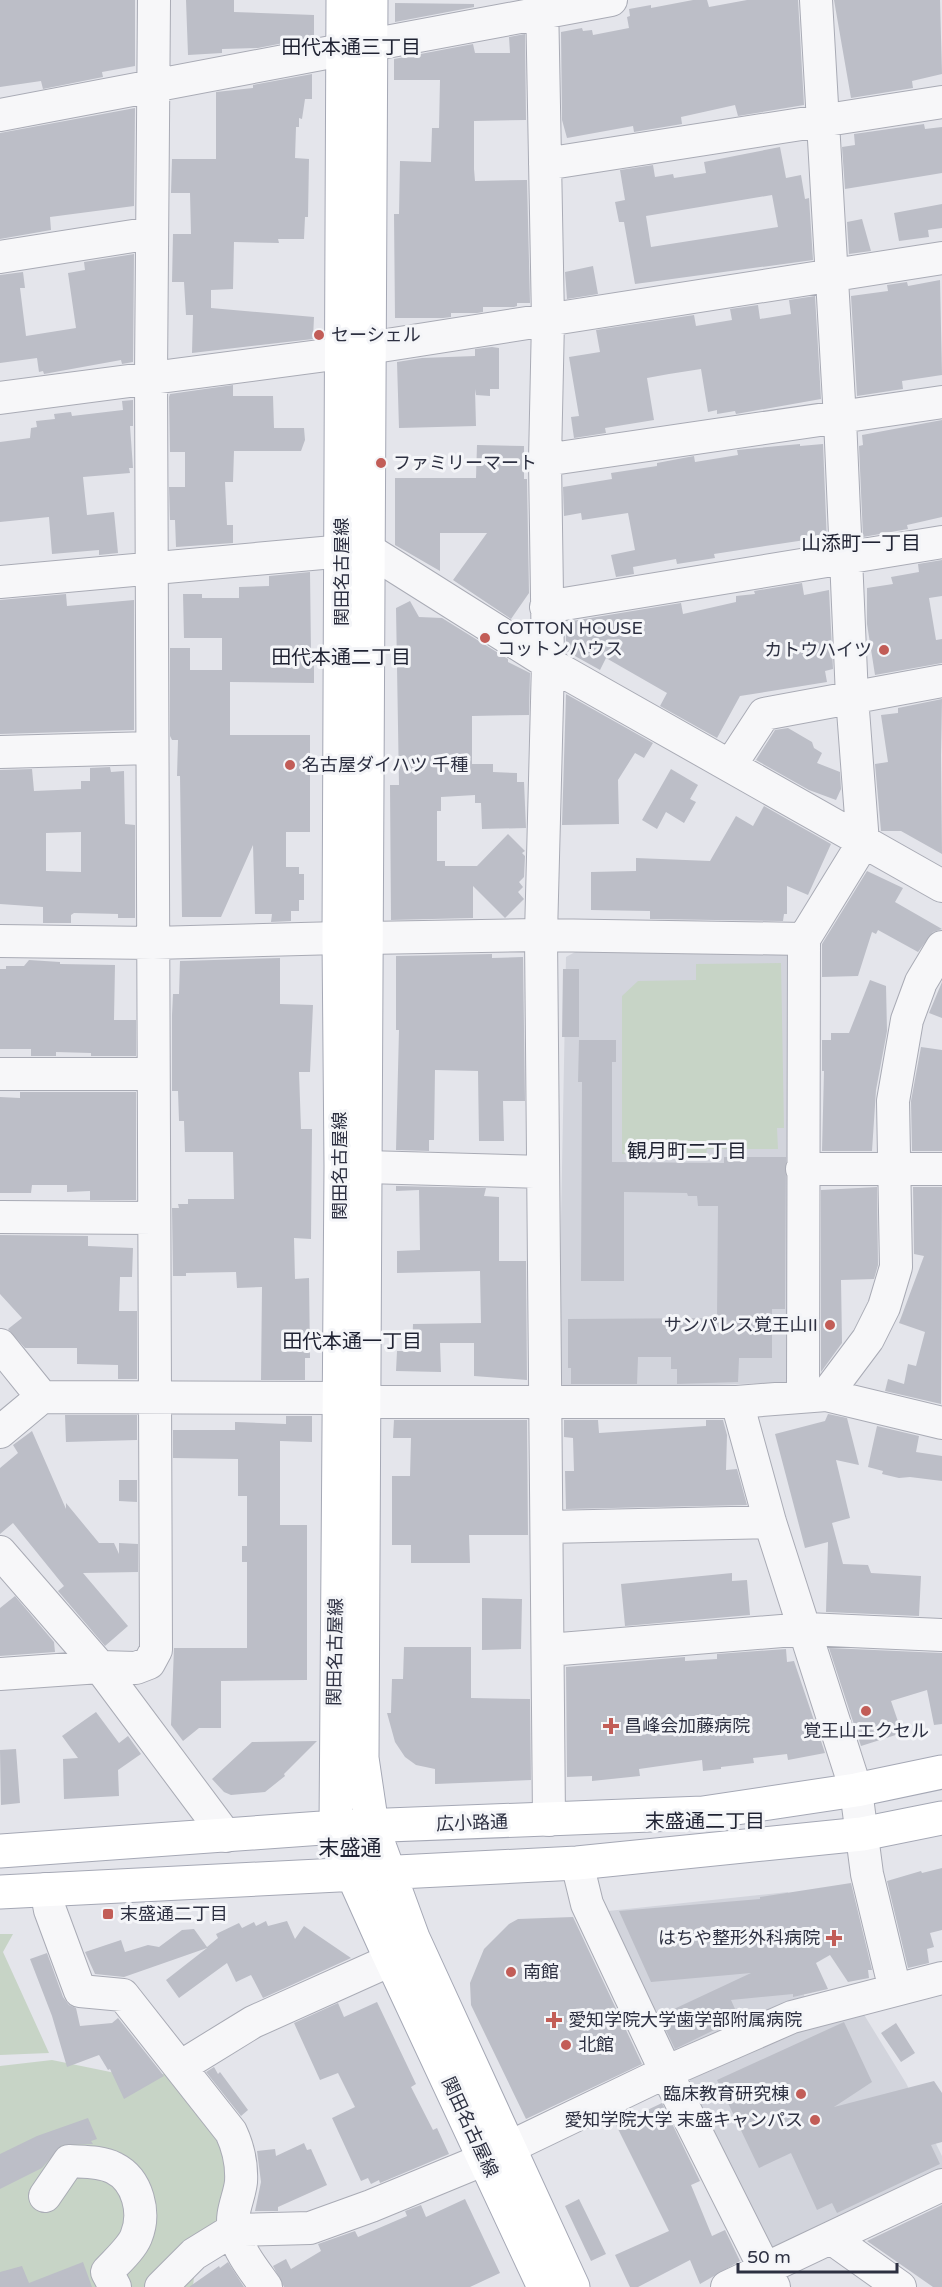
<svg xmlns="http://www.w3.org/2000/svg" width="942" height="2287" viewBox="0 0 942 2287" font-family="'Varela Round','Noto Sans JP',sans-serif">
  <rect width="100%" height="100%" fill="#e4e5eb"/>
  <path fill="#d2d4dc" d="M577,951H792L791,1382L570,1391L558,1381L566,957Z
    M788,1892L805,2001L674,2057L607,1921L608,1911Z
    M863,2013L906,2083L942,2156V2172L766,2251L689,2083L692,2073L779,2035Z"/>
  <path fill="#c7d4c6" d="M781,963L784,1128H777L778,1149H707L706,1155L622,1154V996L638,981L696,980V964Z
    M0,1934H13L3,1952L49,2053L0,2055Z
    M52,2060L130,2076L178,2073L231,2142L226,2218L195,2266L193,2287H0V2066Z"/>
  <path fill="#bcbec7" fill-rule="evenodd" d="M0,0H135V66L102,72L103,77L43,89L41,81L0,87Z
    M186,0H234V12L314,15V37L258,48L222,49V53L188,55Z
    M693,0H707L709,7L747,0H798L804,105L738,116L735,105L681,117L682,124L634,132L633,126L567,138L562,120L561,32L582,28L583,31L592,30L593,35L629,28L627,17L630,16L629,9L651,5V8Z
    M834,0H940L942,74L912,81L913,88L851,98Z
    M395,3L474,4V7L395,22Z
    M525,34L526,120L474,121V169L475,181L527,180L530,303H517V306L514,307H483V312L477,313H451V317L443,318H395L394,214H399L400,161L431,162L432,128H439L440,80H394V59L473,44L475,53H510L509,37Z
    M312,74V99H305L302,119L299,118V127H296L295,158L309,159L308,217H305L304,239H278L279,243L234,242L233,289L211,290V308L314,317L313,339L192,353L193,315H186L184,282H172L173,234H191L190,193H171L172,159H216V92L253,88V85Z
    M135,108L134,206L50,217L51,230L0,239V133Z
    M924,124L925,129L942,127V173L845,189L842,147L855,145L854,134Z
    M780,147L786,178L801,175L805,199L809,198L813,260L635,284L624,222H619L615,202L625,200L620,170L653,165L655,177L673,174L674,178L706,173L704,162ZM772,195L778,227L651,247L646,216Z
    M942,204V228L928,230L929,237L899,241L894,213Z
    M862,219L871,251L849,254L847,222Z
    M134,254L133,362L122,364L121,360L44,374L43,371L39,372L37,358L0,363V275L23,272L25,288H20L26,336L76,328L68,273L85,270L84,262Z
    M593,266L598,294L567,299L565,272Z
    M940,280L942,375L902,381L903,389L857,396L851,296L888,291L887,285L907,282L908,286Z
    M815,296L821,399L736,414L735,411L717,414V410L708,412L701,369L669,374L647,378L654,420L605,428L606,433L574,438L571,417L579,416L569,357L600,352L596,330L694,315L696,326L732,320L730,309L758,305L760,319L791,314L789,300Z
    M492,347L499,348V389H490V396L476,395L475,389L476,426L399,428L397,362L422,358L475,356V349Z
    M233,385V396H273L274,428H304L305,440L301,451H234L233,482H225L227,525H233V543L176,547L175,520H170L169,487H185V452H170L169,397L170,394Z
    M133,400V426H130L133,468H129L130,473L83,477L87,515L114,512L118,553L99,555V550L52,554L49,517L0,522V442L30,438L31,428L37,427L36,421L55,419L54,414L71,412L72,416L123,410L122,401Z
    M942,420V517L907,525L908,529L863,537L859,446L863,445L862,435Z
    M800,444V446L823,444L827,543L806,546L805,540L714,554L715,558L677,564L676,559L633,567L634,574L616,577L611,555L635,550L628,513L582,520L581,513L564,516L563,487L612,479L611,473L657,466V463L694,456L695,462L738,455L737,450Z
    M477,445L524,446V479H527L529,593L511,619L453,580L487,533H440V571L395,545V478H476Z
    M942,560V596L929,598L936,640L942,639V663L875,675L867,624V588L893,584L891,577L919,572L918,564Z
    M310,572L311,653H314V683L230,682V735H310V832H286V867H299V874H304V900H299V911H291V921L271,922L272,914H255L253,845L221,917H182L180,776H177L178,740H172L170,736V648H190V670H222V638H184L183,594H202V598H239V587L269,586V576Z
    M802,583L804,595L829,590L833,669L825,671L827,682L740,696L717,738L660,706L667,693L606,658L600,670L566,651V622L681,603L683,614L736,602V596L755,594L754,591Z
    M66,594L67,606L134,600V730L0,734V600Z
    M410,601L419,617L442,618L508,659V662L530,673L529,715L472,716V764H493V772L517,773V782H524L526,828L482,829L481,803H475V795L441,797V811H437V861H445V866H477L508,834L525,851L522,853L525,856L524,877L519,882L523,887L518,892L524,899L505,918L473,886V918L391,920L390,785H399L396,608Z
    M566,694L653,743L644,758L635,753L618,780L619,824L562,825Z
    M942,699L941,755L942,854L901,831H881L875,764L888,762L881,715L898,713V708Z
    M788,728L812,742L814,748L822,753L817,763L840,772L841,789L836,800L809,790L756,760L775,730Z
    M110,767L111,772L124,771L125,824L135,825V918H118V914L74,913L71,915V923H43V907L0,904V770L32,769L34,791L81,789V781H90V768ZM81,832V872L46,871V833Z
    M671,769L698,785L690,799L696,802L684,823L666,812L657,829L642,820Z
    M764,806L831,844L808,895L787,886V914H784L783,921L650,919V911L591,910V872L636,871V858L710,861L736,816L753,826Z
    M867,871L903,888L895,902L942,929L933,932L918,952L878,930L876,934L872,932L858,976L822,977V944Z
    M492,954V958L523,957L525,1101H503L504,1141H479L478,1071L435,1070L434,1140H429V1151L396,1150L399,1030H396V956Z
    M280,958V1004L313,1005L310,1072H299L301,1129H312L311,1239L294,1238L295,1279L309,1278L310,1358H305V1380H261L262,1287L237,1288L236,1272L186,1273V1276H173L172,1208H179L178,1204H188V1199H234L233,1152H185L184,1121H179L178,1091H172V1015L173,994H179L180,961Z
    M29,960L60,962V964L115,965L114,1020H136V1056H91V1053L56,1052V1056H31V1049H0V969H6V966H24Z
    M563,969H579V1037H562Z
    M870,980L886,986L887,1031L876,1090L872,1151H822L824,1071H822V1040H831V1033H849Z
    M942,982V1018L929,1013Z
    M579,1040H616V1062H612V1162L724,1163V1157H786L785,1309H772V1358H739L738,1382L677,1384V1369H671V1357H638L637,1384H571V1368H568V1319L717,1318L718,1206H698L697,1196H688L687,1193L624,1192V1281H581L582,1082H578Z
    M921,1047L942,1050V1151H912L911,1101Z
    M20,1092H136V1200H90V1191L67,1192V1185H32L31,1193H0V1097L20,1098Z
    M396,1186L486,1188L484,1196L499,1197V1261H526L527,1380L474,1376V1343H440L441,1372L396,1371L397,1351H412L413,1324L481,1323L480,1271L397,1273V1251L420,1250L419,1190L396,1191Z
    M877,1187L878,1265L874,1279L841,1280L842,1343L821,1372V1190Z
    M913,1187H942L941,1404L885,1391L888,1379L904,1384L908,1364L916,1366L925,1332L899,1323L924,1256L914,1254Z
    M0,1235L88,1236V1246L133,1248L132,1277H120L119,1311H137V1379H118V1365L77,1364V1348H25L8,1329L22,1318L0,1294Z
    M828,1414L847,1418L859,1465L836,1460L850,1518L832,1523L843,1564L868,1565L871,1573L921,1576L919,1616L826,1612L828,1542L805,1548L775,1434L825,1421Z
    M65,1415H137V1440L66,1442Z
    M286,1416H312V1442L280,1441V1525H307V1680L221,1681V1728H199L183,1741L171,1725L174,1648H247V1562H242V1546H247V1496H238V1459L173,1458V1430H235V1422L286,1424Z
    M394,1420H527L528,1535H469L470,1563H411V1545H392V1476H410L411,1438H393Z
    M564,1420H598L599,1433L706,1426V1420H723L727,1435L726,1470L737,1469L747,1505L566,1509L565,1471H574L573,1438L564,1437Z
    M877,1426L919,1436L916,1452L942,1456V1481L910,1477L899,1478L882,1474L883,1471L868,1467Z
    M32,1431L66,1509V1503L99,1543H114L119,1554V1543L138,1544V1572L83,1573L128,1626L105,1646L58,1591L64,1586L13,1523L0,1534V1468L18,1453L13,1445Z
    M119,1480H137V1502L119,1501Z
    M732,1573V1581L747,1580L750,1615L625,1626L621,1584Z
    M15,1596L54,1642L55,1652L0,1656V1608Z
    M482,1598L522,1599L521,1649L482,1650Z
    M404,1647H471V1698L530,1699L531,1780L435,1784V1769L416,1765L405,1757L395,1742L387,1713H391L392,1679H403Z
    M829,1648L942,1653V1724L934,1725L927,1690L891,1701L902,1733L861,1746Z
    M786,1649L787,1662L794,1661L825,1753L788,1760L787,1754L753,1758L754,1763L721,1767V1769L703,1771L702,1760L639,1769L640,1776L592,1781V1776L567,1777L566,1667L685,1657V1661L717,1659V1654Z
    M96,1712L119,1743L128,1736L141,1754L118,1770L119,1796L64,1799L63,1759L78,1758L62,1736Z
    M317,1741L284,1774L285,1776L265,1792L231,1795L224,1792L212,1779L252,1742Z
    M16,1749L20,1803L1,1805L0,1750Z
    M942,1868V1930L930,1933L934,1947L927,1949L929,1963L908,1968L887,1881L921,1871L922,1873Z
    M851,1883L872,1970H868L869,1978L848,1982L830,1955L816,1963L828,1989L793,1997V1994L731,2000L739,2018L675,2049L659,2016L751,1973L651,1982L619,1911L760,1899V1897Z
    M573,1917L642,2064L526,2119L471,2005L470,1983L484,1949L509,1924L518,1919Z
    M266,1921L268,1926L287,1921L295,1939L304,1926L351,1958L263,1998L251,1975L236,1982L227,1963L179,1998L166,1980L207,1948L124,1977L95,1974L85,1952L121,1940L125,1952L148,1945L159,1947L182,1930L194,1929L207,1947L218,1938L216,1934L239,1923L242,1928L254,1922L256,1926Z
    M47,1953L63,1997L69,2005L76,2008L80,2026L112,2023L118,2018L164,2076L124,2099L110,2069L108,2070L99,2055L67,2067L52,2016L30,1959Z
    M377,2002L416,2084L411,2087L433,2130L437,2128L449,2154L380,2183L379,2180L371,2184L368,2178L361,2181L332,2118L355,2107L338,2073L320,2080L294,2023L338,2003L344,2017Z
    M844,2022L872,2082L834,2107L934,2081L942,2093V2142L931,2145L940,2164L837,2213L832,2203L817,2210L791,2153L759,2168L717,2080Z
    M896,2023L915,2053L901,2062L881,2033Z
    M214,2067L218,2074L220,2072L248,2110L241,2116L206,2072Z
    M662,2103L700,2181L691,2185L712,2236L725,2230L740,2261L700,2284L690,2260L638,2287H630L615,2255L669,2231L616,2125Z
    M88,2118L97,2139L91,2141L93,2144L62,2145L42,2168L0,2189V2154L37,2136Z
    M304,2143L307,2150L311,2149L327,2185L278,2207V2211H255L261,2182L257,2151L275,2149L276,2156Z
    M465,2199L500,2273L470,2287H284L273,2266L286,2259L291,2269L321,2251L318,2244L355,2231L358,2237L407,2216L405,2211L421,2205L426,2217Z
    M579,2199L606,2254L591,2261L565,2206Z
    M942,2205V2287H933L867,2241Z
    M83,2262L92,2287H0V2272L22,2266L29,2283Z
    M228,2262L244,2287H189L219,2266L220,2268Z"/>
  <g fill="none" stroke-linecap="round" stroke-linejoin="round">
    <g stroke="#a9abb5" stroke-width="34">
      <path id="minor" d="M542,0L548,320L545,460L548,663L541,935L549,1820
        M370,45L611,0
        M0,115L342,50
        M545,164L942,102
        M0,257L152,233
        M368,348L942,258
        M0,398L342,353
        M545,460L942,402
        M0,582L367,549L548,663L942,886
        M546,607L942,542
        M0,752L152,748
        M730,766L764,714L942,681
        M366,938L541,935L804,939
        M0,941L153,943L339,938
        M0,1074H153
        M366,1167L543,1172
        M802,1169H942
        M0,1217L154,1218
        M0,1345L42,1397
        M803,1395L804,939L863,843L852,697L840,419L816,0
        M826,1395L868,1339L884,1307L896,1267L893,1101L907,1020L921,982L942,947
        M366,1402H737L826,1395L942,1423
        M737,1402L770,1522L856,1790L867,1874L895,1990
        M0,1432L42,1397L338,1398
        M548,1527L770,1522
        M0,1552L100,1667L226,1836
        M548,1650L806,1629L942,1635
        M0,1674L100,1667L136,1668L149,1663L156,1650L151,377L154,0
        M577,1863L587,1904L666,2072L774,2287
        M46,1889L50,1910L80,1991L123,1995L231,2132C238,2147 242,2165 241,2182C239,2199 230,2213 234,2231C239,2252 254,2270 266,2287
        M180,2067L253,2022L391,1960
        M45,2196L69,2161C83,2162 101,2161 114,2168C138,2180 146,2213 136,2237C131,2249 116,2262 107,2272L115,2287
        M831,2238L900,2287
        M161,2287L194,2254L233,2230L310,2228L371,2206L485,2159L666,2072L792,2017L942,1978
        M727,2287L942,2185"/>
    </g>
    <g stroke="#a5a8b5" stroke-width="35">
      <path id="major" d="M343,0L339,938L341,1166L336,1827L352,1873L388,1953L544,2287
        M371,0L362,1758L372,1826L413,1938L573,2287
        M0,1851L336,1827L703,1813L856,1790L942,1772
        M0,1892L577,1863L862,1834L942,1818"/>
    </g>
    <use href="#minor" stroke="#f7f7f9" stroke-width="32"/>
    <use href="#major" stroke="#fff" stroke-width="33"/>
  </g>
  <g fill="#c25d57" stroke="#f4f5f8" stroke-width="2">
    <circle cx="319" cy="335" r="6"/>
    <circle cx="381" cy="463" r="6"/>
    <circle cx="485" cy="638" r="6"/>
    <circle cx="884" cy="650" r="6"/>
    <circle cx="290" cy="765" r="6"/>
    <circle cx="830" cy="1325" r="6"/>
    <circle cx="866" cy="1711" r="6"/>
    <path d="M608 1717h6v6h6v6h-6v6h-6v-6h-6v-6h6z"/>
    <rect x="102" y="1908" width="12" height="12" rx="3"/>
    <path d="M831 1929h6v6h6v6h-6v6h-6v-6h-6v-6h6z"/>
    <circle cx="511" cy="1972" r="6"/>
    <path d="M551 2011h6v6h6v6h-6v6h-6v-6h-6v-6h6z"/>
    <circle cx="566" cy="2045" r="6"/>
    <circle cx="801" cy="2094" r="6"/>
    <circle cx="815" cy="2120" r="6"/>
  </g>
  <g text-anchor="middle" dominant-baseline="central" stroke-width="6" stroke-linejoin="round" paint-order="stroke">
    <g font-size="18" fill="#2d3041" stroke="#f4f5f8" text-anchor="start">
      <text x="331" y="335">セーシェル</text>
      <text x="393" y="463">ファミリーマート</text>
      <text x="497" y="628">COTTON HOUSE<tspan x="497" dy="21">コットンハウス</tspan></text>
      <text x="872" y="650" text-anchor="end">カトウハイツ</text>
      <text x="302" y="765">名古屋ダイハツ 千種</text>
      <text x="818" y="1325" text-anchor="end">サンパレス覚王山II</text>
      <text x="624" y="1726">昌峰会加藤病院</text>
      <text x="866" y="1731" text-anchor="middle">覚王山エクセル</text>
      <text x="120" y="1914">末盛通二丁目</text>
      <text x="820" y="1938" text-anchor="end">はちや整形外科病院</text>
      <text x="523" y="1972">南館</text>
      <text x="568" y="2020">愛知学院大学歯学部附属病院</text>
      <text x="578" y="2045">北館</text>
      <text x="789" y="2094" text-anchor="end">臨床教育研究棟</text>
      <text x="803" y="2120" text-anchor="end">愛知学院大学 末盛キャンパス</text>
    </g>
    <g font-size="18" fill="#2d3041" stroke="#f4f5f8">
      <text transform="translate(342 572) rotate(-90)">関田名古屋線</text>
      <text transform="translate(340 1166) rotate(-90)">関田名古屋線</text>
      <text transform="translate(335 1652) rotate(-89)">関田名古屋線</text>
      <text transform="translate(472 1823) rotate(-2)">広小路通</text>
      <text transform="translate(470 2127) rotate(65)">関田名古屋線</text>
    </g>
    <g font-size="20" fill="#1f2232" stroke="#f4f5f8">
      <text x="351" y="48">田代本通三丁目</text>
      <text x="861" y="544">山添町一丁目</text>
      <text x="341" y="658">田代本通二丁目</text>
      <text x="687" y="1152">観月町二丁目</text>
      <text x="352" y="1342">田代本通一丁目</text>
      <text x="705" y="1822">末盛通二丁目</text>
    </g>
    <g font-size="21" fill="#1f2232" stroke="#f4f5f8">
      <text x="350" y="1848">末盛通</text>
    </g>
  </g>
  <path d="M738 2263v9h159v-9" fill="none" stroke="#2d3041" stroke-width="3"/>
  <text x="747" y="2263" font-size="18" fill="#2d3041" stroke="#f4f5f8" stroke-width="4.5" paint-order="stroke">50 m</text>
</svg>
